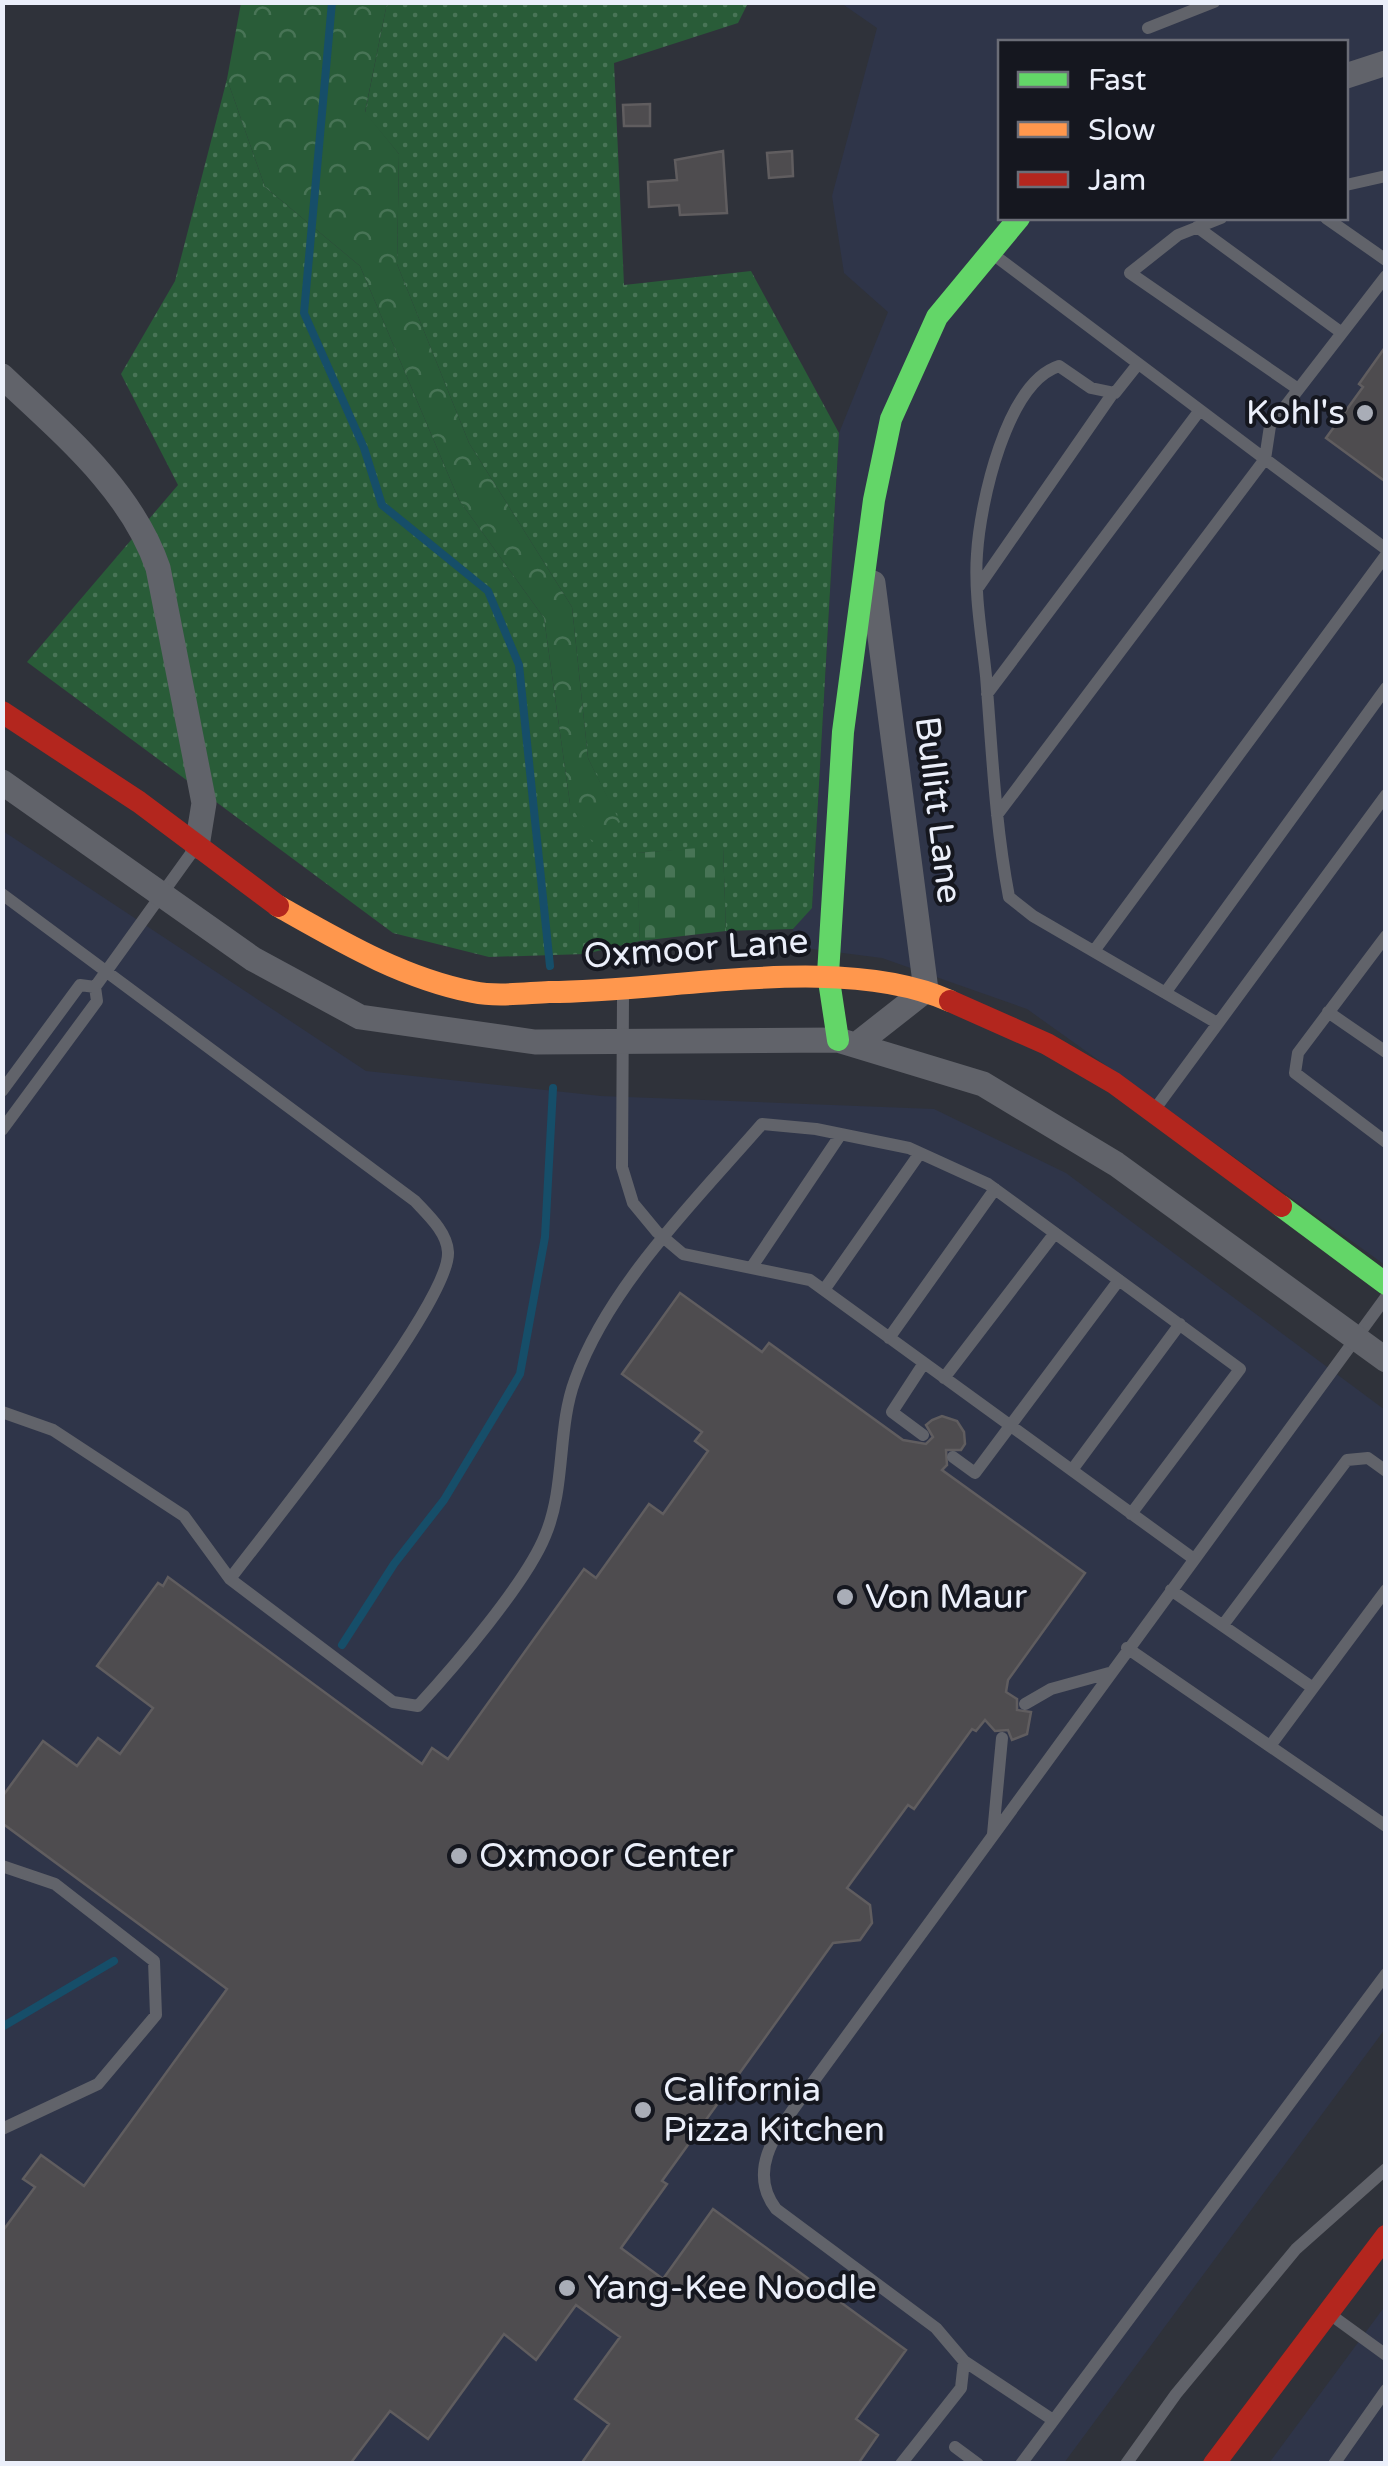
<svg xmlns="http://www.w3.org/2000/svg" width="1388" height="2466" viewBox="0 0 1388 2466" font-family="'Varela Round',sans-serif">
  <defs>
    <pattern id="grass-dots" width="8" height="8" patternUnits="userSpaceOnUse" patternTransform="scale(2.5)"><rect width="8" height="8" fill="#295c38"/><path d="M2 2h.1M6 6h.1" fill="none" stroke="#487456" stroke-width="1.8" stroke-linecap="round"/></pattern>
    <pattern id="forest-crowns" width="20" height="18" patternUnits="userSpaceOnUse" patternTransform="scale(2.5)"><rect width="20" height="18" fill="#295c38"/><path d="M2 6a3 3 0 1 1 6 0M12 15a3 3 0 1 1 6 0" fill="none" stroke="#487456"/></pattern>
    <pattern id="cemetery-stones" width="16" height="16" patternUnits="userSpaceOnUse" patternTransform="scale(2.5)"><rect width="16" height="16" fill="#295c38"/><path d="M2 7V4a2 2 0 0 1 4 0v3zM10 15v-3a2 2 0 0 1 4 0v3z" fill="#487456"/></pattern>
  </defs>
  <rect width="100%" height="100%" fill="#2f323a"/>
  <path fill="#2f3549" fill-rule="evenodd" d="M841,3H1385V1265L1027,1009L882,958L796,947L793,929L812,907L839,433L888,312L844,273L832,196L877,28ZM1001,42H1346V218H1001Z
    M3,831L366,1071L601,1096L934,1109L1066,1173L1385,1410V2029L1064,2463L3,2464Z
    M1385,2306V2463H1269Z"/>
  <path fill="url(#grass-dots)" d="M387,3H748L738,23L614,63L624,285L751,271L839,433L812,908L793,929L726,931L723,847L637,853L640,941L585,954L489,957L393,933L27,662L178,485L121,374L175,281L227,79L265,187L360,266L459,500L544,618L570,804L619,822L588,758L572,607L469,443L397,264L399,154L365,113Z"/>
  <path fill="url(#forest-crowns)" d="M241,3H387L365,112L399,154L397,264L469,443L572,607L588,758L620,822L592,842L570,804L544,618L459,500L360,266L265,187L227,79Z"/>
  <path fill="url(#cemetery-stones)" d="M723,846L726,931L640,941L636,853Z"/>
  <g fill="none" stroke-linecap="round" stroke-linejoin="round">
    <path stroke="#164e69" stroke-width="8" d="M332,2L304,313L364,448L382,505L488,591L519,665L550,966
      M342,1645L394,1564L444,1500L520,1374L545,1237L553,1088
      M2,2027L114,1961"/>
  </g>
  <path fill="#4e4c4f" stroke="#605d5f" stroke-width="2.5" d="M650,104V126H624L623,105Z
    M723,151L727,213L680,215L679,205L649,207L648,182L677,180L675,160Z
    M792,151L793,176L769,178L767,153Z
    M1386,346V482L1326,438L1363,387L1359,384Z
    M680,1293L762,1352L769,1343L903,1440L926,1444L933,1437L926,1425L932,1420L942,1416L957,1421L964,1432L965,1444L961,1450H946L947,1465L942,1470L1085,1573L1008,1680L1006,1692L1017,1699V1710L1031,1712L1027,1734L1012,1740L1008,1730L995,1731L985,1720L976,1731L972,1729L914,1809L908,1805L847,1888L870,1905L872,1923L860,1940L833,1943L662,2181L667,2184L621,2248L663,2279L713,2209L906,2350L856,2419L878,2435L858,2464H581L609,2424L575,2399L620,2337L576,2305L536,2360L504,2334L428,2439L390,2411L350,2464H2V2232L35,2187L23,2179L41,2155L84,2186L227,1989L2,1823V1797L43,1741L77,1766L98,1738L120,1754L153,1708L97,1666L158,1583L163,1586L168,1577L422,1764L432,1748L448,1759L584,1569L596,1578L649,1504L663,1514L708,1451L695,1441L702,1432L622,1374Z"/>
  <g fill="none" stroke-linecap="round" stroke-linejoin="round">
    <path stroke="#61636a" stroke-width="12" d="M1148,28L1214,2
      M1346,185L1386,176
      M1221,218L1178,235L1130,273L1298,389
      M1326,218L1386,260
      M1197,227L1342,333
      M994,255L1265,459L997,815
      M1386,276L1270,426L1265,459L1386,549
      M1138,364L1115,393L1091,388L1059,366C1006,383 980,504 977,554C974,593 982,637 986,676C992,750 995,824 1009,897L1033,916L1217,1023
      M979,586L1113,393
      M987,694L1200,410
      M2,894L415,1201C428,1215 447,1232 448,1252C451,1303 269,1527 230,1579
      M1386,936L1298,1053L1295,1073L1386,1142
      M1094,951L1386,555
      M1165,993L1386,688
      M623,998L622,1167L633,1203L657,1232L683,1254L810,1280L1194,1559
      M1328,1012L1386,1052
      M2,1091L80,985L95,987
      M1155,1109L1386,795
      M2,1130L97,1001L95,987L195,848
      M751,1268L841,1134
      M824,1290L920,1153
      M889,1338L995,1189
      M944,1378L1055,1233
      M2,1412L53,1430L184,1516L230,1579L393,1702L418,1706C454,1667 526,1583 545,1536C566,1487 557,1428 575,1380C609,1285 697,1199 762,1124L816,1129L909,1148L988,1184L1240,1369L1131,1514
      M923,1435L892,1412L924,1363
      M953,1457L975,1473L1119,1280
      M1072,1470L1180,1324
      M1171,1590L1313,1688L1386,1590
      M1223,1625L1347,1460L1368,1458L1386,1471
      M1127,1648L1386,1826
      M1025,1704L1051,1689L1109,1673
      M1270,1746L1313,1688
      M993,1834L1002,1738
      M2,1866L55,1884L154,1961L156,2015L98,2084L2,2129
      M1331,2315L1386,2355
      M964,2361L1053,2420
      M955,2447L978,2464
      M901,2464L961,2388L964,2361L936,2328L776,2209C748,2172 774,2136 797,2104L1386,1297
      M1021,2464L1386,1974
      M1126,2464L1176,2394L1296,2249L1386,2169
      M1334,2464L1386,2390"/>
    <path stroke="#61636a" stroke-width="25" d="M1346,76L1386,63
      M2,376C62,433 131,489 158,568L204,803L197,846
      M2,782L253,959L360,1017L535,1042L838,1040L983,1084L1116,1164L1386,1360
      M856,1045L926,990L873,583"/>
    <path stroke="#63d668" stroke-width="22" d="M838,1040L828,974L843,732L874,500L891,419L937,317L1019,218
      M1281,1206L1386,1284"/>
    <path stroke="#ff974d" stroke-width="22" d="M278,906C340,941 402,978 473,992C497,997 525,993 549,992C671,992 841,952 950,1001"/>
    <path stroke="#b3261e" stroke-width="22" d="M2,712L139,802L278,906
      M950,1001L1047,1044L1114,1083L1281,1206
      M1214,2464L1386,2236"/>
  </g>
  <g fill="#a9adb7" stroke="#15171f" stroke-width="4">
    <circle cx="1365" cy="413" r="10"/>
    <circle cx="845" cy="1597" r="10"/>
    <circle cx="459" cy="1856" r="10"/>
    <circle cx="643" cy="2110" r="10"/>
    <circle cx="567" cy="2288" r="10"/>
  </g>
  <g text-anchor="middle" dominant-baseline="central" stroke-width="8" stroke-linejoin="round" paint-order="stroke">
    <g font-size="35" fill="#ebeffa" stroke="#15171f" text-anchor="start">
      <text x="1345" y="413" text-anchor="end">Kohl's</text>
      <text x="865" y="1597">Von Maur</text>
      <text x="479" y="1856">Oxmoor Center</text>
      <text x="663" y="2090">California<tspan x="663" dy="40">Pizza Kitchen</tspan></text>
      <text x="587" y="2288">Yang-Kee Noodle</text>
    </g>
    <g font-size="35" fill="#ebeffa" stroke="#15171f">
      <text transform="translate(938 810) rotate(83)">Bullitt Lane</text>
      <text transform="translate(696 949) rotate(-4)">Oxmoor Lane</text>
    </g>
  </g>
  <rect width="1388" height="2466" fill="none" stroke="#ebeffa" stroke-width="10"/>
  <rect x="998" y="40" width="350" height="180" fill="#15171f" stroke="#6b6d77" stroke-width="2.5"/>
  <rect x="1018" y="72" width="50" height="15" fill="#63d668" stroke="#6b6d77" stroke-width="2.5"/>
  <text x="1088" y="90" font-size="30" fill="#ebeffa">Fast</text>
  <rect x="1018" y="122" width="50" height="15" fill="#ff974d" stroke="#6b6d77" stroke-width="2.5"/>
  <text x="1088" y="140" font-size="30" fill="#ebeffa">Slow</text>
  <rect x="1018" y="172" width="50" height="15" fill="#b3261e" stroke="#6b6d77" stroke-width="2.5"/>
  <text x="1088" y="190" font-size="30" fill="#ebeffa">Jam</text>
</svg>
